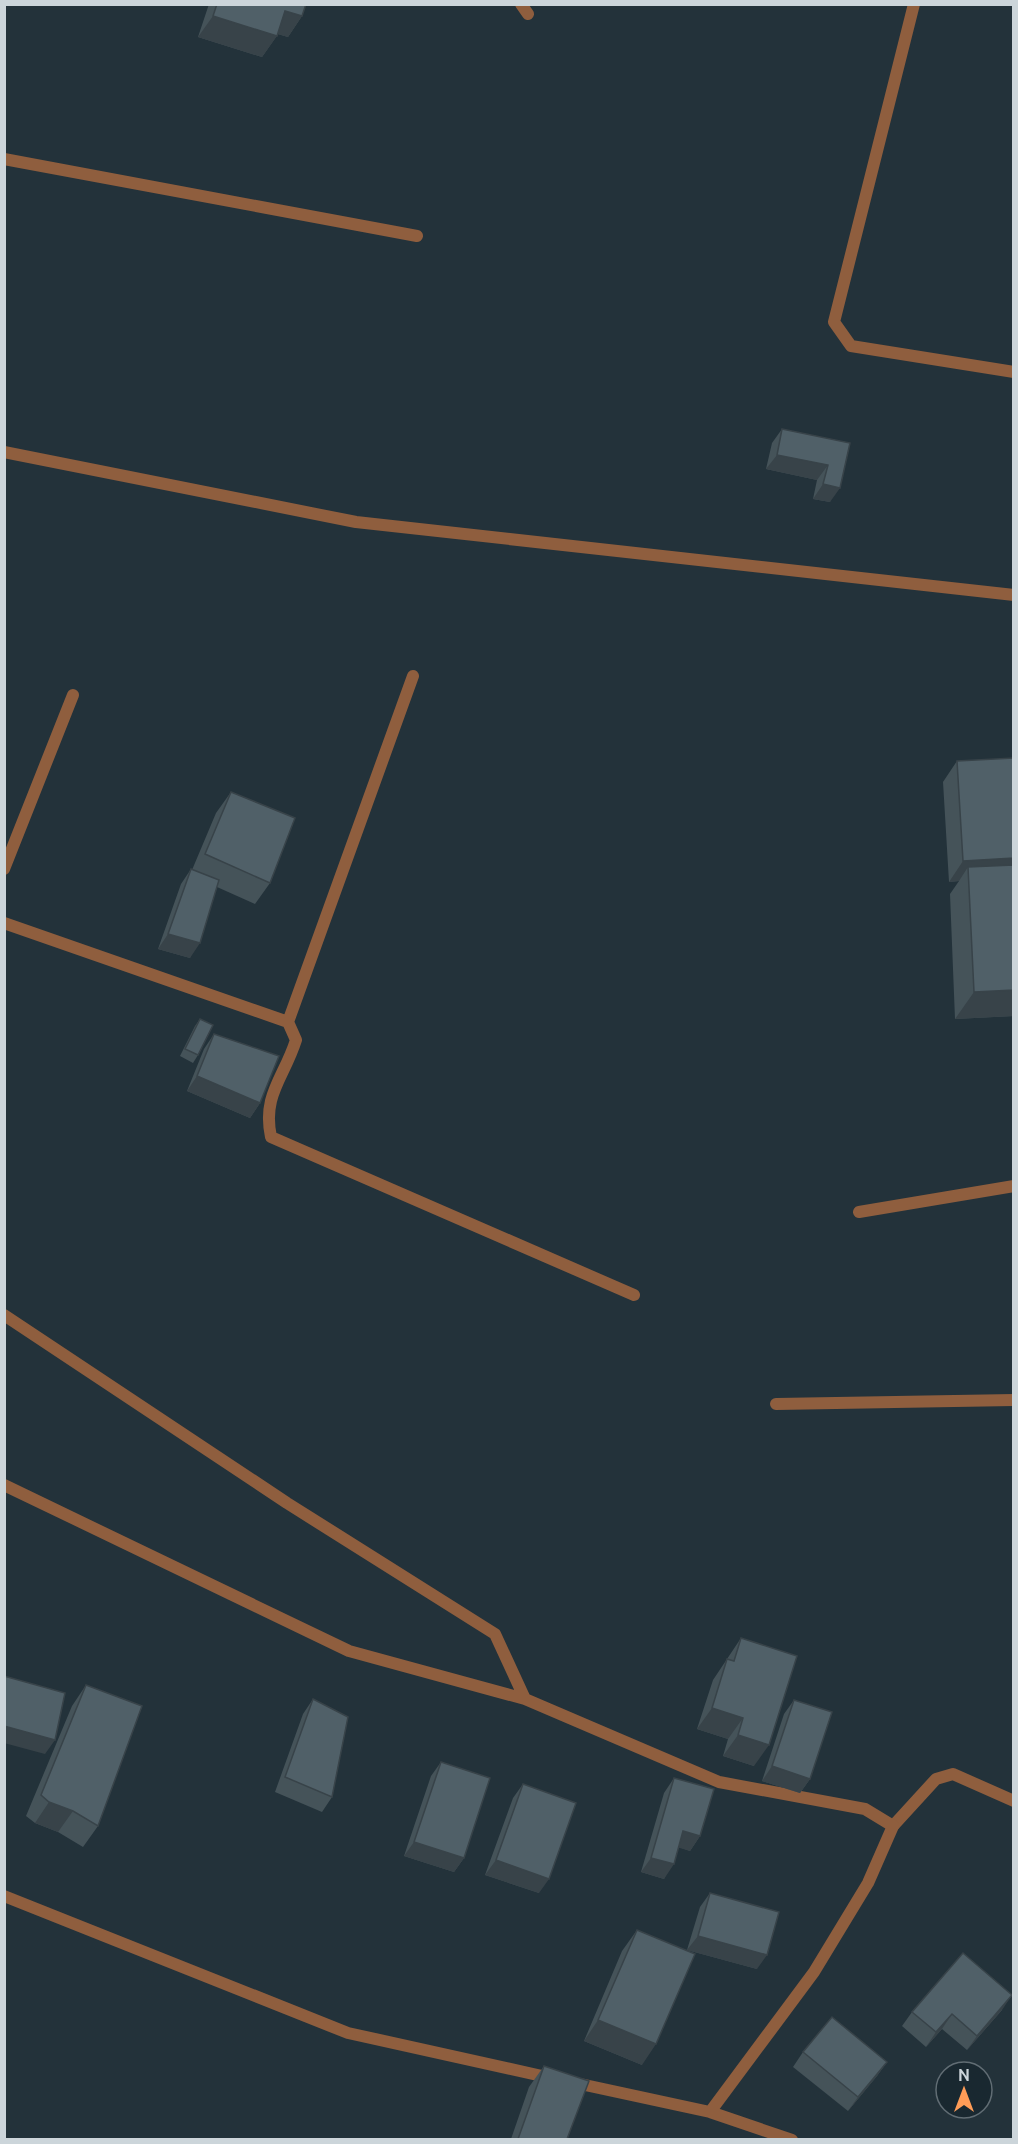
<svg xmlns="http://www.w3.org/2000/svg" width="1018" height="2144" viewBox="0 0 1018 2144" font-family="Ubuntu,sans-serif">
  <rect width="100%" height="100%" fill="#23323a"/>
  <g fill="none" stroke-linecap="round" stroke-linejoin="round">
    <path stroke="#8f5e3e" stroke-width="12" d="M4,869L73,695
      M859,1212L1014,1186
      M776,1404L1014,1400
      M893,1826L936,1779L953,1774L1014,1801"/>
    <path stroke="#8f5e3e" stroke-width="12" d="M521,4L528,14
      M914,4L834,322L851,346L1014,372
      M4,159L417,236
      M4,452L356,522L1014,595
      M4,923L288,1022L296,1040C284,1078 262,1095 271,1137L634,1295
      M288,1022L413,676
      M4,1315L287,1503L495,1634L525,1699
      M4,1485L349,1651L525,1699L719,1782L865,1809L893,1826L868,1883L814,1972L710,2112
      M4,1896L348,2033L551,2078
      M571,2082L710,2112L792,2140"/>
  </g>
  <path fill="#455359" d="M209,4H306L302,16L288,37L278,34L262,57L198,37Z
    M782,429L850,443L830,502L813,499L817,480L766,469L772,443Z
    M957,761L1014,1016L955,1019L950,894L959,881L949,882L943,782Z
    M231,792L270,883L255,904L217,887L190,958L158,949L181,884L191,869L192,870L216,813Z
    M200,1019L198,1055L193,1063L180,1056L195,1026Z
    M214,1034L260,1103L250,1118L187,1091L204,1049Z
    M741,1638L754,1766L723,1756L728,1739L697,1729L713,1680Z
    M86,1685L98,1826L83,1847L58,1832L35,1823L26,1816L72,1706Z
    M313,1699L332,1797L322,1812L275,1792L303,1714Z
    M794,1700L810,1779L800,1793L762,1781L784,1714Z
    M441,1762L464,1858L454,1872L404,1856L431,1776Z
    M674,1778L700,1836L690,1851L679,1847L664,1879L641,1872L664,1793Z
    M523,1784L539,1893L485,1875L513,1798Z
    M710,1893L757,1969L687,1950L700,1907Z
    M637,1930L642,2065L584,2041L622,1951Z
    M1002,2010L967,2050L942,2029L926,2047L902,2026L912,2012Z
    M803,2052L887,2062L877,2076L848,2111L793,2067Z
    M544,2066L567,2139H511L529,2087Z"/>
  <path fill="#384349" d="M285,11L302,16L288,37L270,32Z
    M213,16L277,36L262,57L198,37Z
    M777,455L828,465L817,480L766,469Z
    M823,484L840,488L830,502L813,499Z
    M1014,858V878L968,867L959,881L949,882L963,861Z
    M168,934L200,943L190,958L158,949Z
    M1014,990V1016L955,1019L974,992Z
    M197,1076L260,1103L250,1118L187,1091Z
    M712,1708L743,1718L728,1739L697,1729Z
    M4,1726L55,1740L45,1754L4,1743Z
    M738,1735L769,1745L754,1766L723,1756Z
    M772,1766L810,1779L800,1793L762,1781Z
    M49,1802L73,1811L58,1832L35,1823Z
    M683,1831L700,1836L690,1851L673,1846Z
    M414,1842L464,1858L454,1872L404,1856Z
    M651,1858L674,1864L664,1879L641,1872Z
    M496,1860L549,1879L539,1893L485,1875Z
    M698,1936L767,1955L757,1969L687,1950Z
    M1012,1995L1002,2010L967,2050L977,2036Z
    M952,2014L942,2029L926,2047L936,2032Z
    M598,2020L656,2044L642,2065L584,2041Z
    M887,2062L877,2076L848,2111L858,2097Z"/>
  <path fill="#506068" stroke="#384349" stroke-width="1.5" d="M217,4H306L302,16L285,11L277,36L213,16Z
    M782,429L850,443L840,488L823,484L828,465L777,455Z
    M1014,758V858L963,861L957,761Z
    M231,792L295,818L270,883L205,854Z
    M1014,865V990L974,992L968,867Z
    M191,869L219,880L200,943L168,934Z
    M200,1019L213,1025L198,1055L185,1049Z
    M214,1034L279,1056L260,1103L197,1076Z
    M741,1638L797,1656L769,1745L738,1735L743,1718L712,1708L727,1659L734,1661Z
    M4,1676L65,1693L55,1740L4,1726Z
    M86,1685L142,1706L98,1826L73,1811L49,1802L41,1795Z
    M313,1699L348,1717L332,1797L285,1777Z
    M794,1700L832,1712L810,1779L772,1766Z
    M441,1762L490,1778L464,1858L414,1842Z
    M674,1778L714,1789L700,1836L683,1831L674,1864L651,1858Z
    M523,1784L576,1803L549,1879L496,1860Z
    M710,1893L779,1912L767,1955L698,1936Z
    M637,1930L695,1954L656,2044L598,2020Z
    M963,1953L1012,1995L977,2036L952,2014L936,2032L912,2012Z
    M832,2017L887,2062L858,2097L803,2052Z
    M544,2066L589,2081L567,2139H518Z"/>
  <rect width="1018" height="2144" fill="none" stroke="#ccd5da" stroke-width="12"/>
  <g transform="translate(964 2090)"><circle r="28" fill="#192830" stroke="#616d74" stroke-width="1.5"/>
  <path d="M0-4.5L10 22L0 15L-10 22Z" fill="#fe9c57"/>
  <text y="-9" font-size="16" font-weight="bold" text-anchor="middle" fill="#ccd5da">N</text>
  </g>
</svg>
